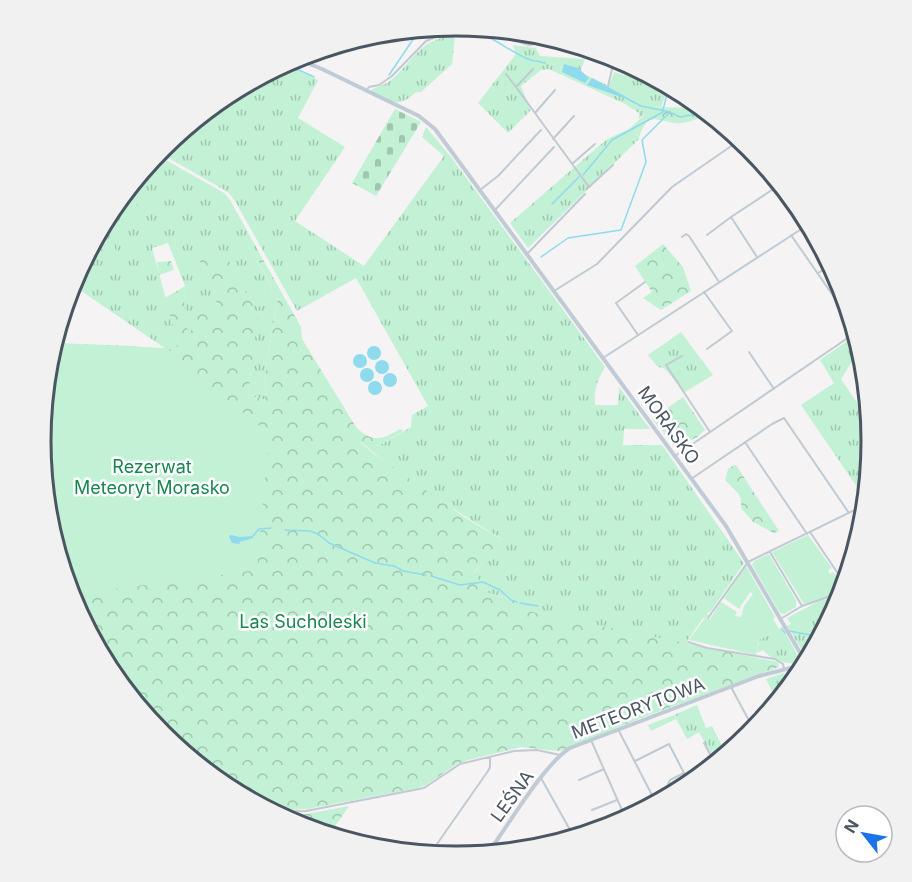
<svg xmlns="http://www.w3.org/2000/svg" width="912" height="882" viewBox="0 0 912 882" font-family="Inter,sans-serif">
  <defs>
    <pattern id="grass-tufts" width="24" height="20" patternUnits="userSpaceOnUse" patternTransform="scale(1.5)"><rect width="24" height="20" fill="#c3f1d5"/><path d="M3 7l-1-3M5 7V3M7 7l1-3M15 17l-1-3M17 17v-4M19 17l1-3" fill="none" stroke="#a0c6b0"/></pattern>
    <pattern id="forest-crowns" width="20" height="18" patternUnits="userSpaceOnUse" patternTransform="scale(1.5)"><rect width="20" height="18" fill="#c3f1d5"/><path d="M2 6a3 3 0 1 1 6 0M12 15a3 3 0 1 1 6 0" fill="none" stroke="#a0c6b0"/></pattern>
    <pattern id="cemetery-stones" width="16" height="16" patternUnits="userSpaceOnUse" patternTransform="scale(1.5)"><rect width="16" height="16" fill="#c3f1d5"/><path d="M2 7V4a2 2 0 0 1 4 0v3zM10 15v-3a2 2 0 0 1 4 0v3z" fill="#a0c6b0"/></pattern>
  </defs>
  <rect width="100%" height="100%" fill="#f5f3f3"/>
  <path fill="url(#grass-tufts)" d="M455,35L452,64L421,92H416C397,110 390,101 370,91C374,87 383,86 390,81C416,59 417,40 455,35Z
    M513,45L536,48L540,56L585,59L580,72L609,86L614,72L668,88L661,108L650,107L646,114L639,119V113L625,104L549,69L541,70L521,86L531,110L508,133L478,103L516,54Z
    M280,66L297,70L318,80L298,118L345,147L295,221L364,266L444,156L422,137L426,127L451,157L605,367C597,380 594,390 595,405H618L619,387L650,429H624L623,445H662L744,563L711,611L707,613L709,615L706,618H703L685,644L523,610L521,603L518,601L488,593L474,573L502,539C456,511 399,477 359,440L378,446L411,427L412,415L428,406L356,278L297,311L235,201L228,192L158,152L225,95L236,90L245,91L250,82Z
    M629,129L635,130L639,139L528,248L510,223L607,139Z
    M156,155L162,160L164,159L224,193L230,200L261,256L257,260L272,287L271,290L254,302L278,297L266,367L265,400L248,395L251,369L220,250L196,280L208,274L219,307L191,331L182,325L185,286L168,243L152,248L178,343L172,353L71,284L111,210Z
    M681,332L713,375L685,392L664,368L658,367L648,355Z
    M856,335L860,349L841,379L870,422L871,441L866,500L801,405L834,383L820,360Z
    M834,611L823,631L824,627L810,632L813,636L809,640L811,644L816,645L808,660L789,629L801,630L816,618Z
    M782,627L801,661L800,663C787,665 771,660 763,650L757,653L759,640Z
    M784,673L790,685L777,701L766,679Z
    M697,705L706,728L712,726L723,748L711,754L699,732L687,739L674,715Z"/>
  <path fill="url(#forest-crowns)" d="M650,107L703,108L708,113L706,117C697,118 690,122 682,123C664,126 647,105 639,139L635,130L629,129L646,114Z
    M141,195L143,200L134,207V215L128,216L124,211V197Z
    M97,235H111L116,251H89Z
    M663,244L683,267L691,291L661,310L643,298L652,292L635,266Z
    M220,250L229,261L258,315L248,395L265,400L266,367L278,298L260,307L254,301L271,290L272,287L257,259L261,256L301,327L302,339L356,427C372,443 382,440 400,429L403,431L378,446L360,442L374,454L464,517L503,540L474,572L488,593L518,601L521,603L523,610L778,662L779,667L644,717L564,750L559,751L521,747L468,760L457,764L426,785L418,788L307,809L271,811L225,786L162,735L110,672L72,600L48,522L41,441L49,360L53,343L134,346L172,353L178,343L165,298L185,286L184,308L188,313L182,325L191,331L199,308L218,307L208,274L195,281L201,260Z
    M171,261L174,270L159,275L157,262Z
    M683,397L705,430L697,437L677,448L652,419Z
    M734,465H736L779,531L774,533L753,522L741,508V499L738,493L725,480L728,469Z
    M822,620L824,623L823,631L816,645L809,643L813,636L810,632L813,631L816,622Z
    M349,806L329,835L297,825L277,814H306Z"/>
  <path fill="url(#cemetery-stones)" d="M395,109L421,122L376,196L352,183Z"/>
  <path fill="#c3f1d5" d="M54,343L165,348L269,434L257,570L92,592L69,589L48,522L41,441L49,360Z
    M808,535L832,568L828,570L830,574L833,572L844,586L843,591L804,604L772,552Z
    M769,554L796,600V607L784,614L780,613L752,565L754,561Z
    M746,566L775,617L773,619L779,629L759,640L756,655L689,640L705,618L710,619L721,602L737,612L735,616L741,617L744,606L753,594L750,592L739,609L724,598Z
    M838,596L840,600L834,611L816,618L801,630L789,629L787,626L791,624L787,618L819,601Z
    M674,715L676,719L651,731L648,725Z"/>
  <path fill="#90daee" d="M564,64L578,68L589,78L585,83L562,72Z
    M592,78L628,98L627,99L587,85Z
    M367 353a7 7 0 1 1 14 0a7 7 0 1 1-14 0Z
    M353 361a7 7 0 1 1 14 0a7 7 0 1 1-14 0Z
    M375 367a7 7 0 1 1 14 0a7 7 0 1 1-14 0Z
    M360 375a7 7 0 1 1 14 0a7 7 0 1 1-14 0Z
    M383 380a7 7 0 1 1 14 0a7 7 0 1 1-14 0Z
    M368 388a7 7 0 1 1 14 0a7 7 0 1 1-14 0Z
    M231,535L240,537L253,536V538L240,542L239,544L232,543L229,536Z"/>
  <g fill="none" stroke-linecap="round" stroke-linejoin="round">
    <path stroke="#90daee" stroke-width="1.5" d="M475,27L480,31
      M484,35C499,41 522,60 535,61
      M537,61L545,63
      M278,67L287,70H299L314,77
      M389,75L418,32L459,26
      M626,98L641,106L670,112L680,117L707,112
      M663,110L669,86
      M583,175L612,140L663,112
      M552,204L579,177
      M541,257L568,238L621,230L646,162L642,140L670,112
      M285,530L310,531L318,534L329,543L375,563L394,566L403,571L426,575
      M253,536L259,529L271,528
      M431,576L460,585L483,582L500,590L511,600L517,602
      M520,603L538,606
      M782,629L785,633
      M790,631L820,637"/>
    <path stroke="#c1cad2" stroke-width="2" d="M533,69L516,87L589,187L613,165
      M506,74L516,87
      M608,86L615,57
      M366,91L369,87L379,85L392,76L426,41L443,34L459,32L490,34L529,45L557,40
      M535,113L555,90
      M553,139L574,116
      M573,163L595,144
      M776,184L789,194
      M480,190L498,176L541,130
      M495,210L554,147
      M731,217L778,186
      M707,235L731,217L757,257
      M791,235L852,323
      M682,237L686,234L689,236L719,282
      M527,254L585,194
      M818,273L831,265
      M554,291L597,264L672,187L740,140
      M704,292L732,331L707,349
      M836,300L844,295
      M638,335L616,303L645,282
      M749,352L774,389
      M682,356L666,365L710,432
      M603,358L809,224
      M745,442L807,534
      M675,456L855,333
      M691,479L772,424L784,418L849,513
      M810,532L845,584
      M770,552L802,606
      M708,618L748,562L865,505
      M782,618L802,606L842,592
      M688,642L707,648L775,659L783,664L784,669
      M731,687L754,730
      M619,731L656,803
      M591,740L626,819
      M704,743L711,756L713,757L734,748
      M635,761L669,744L684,773
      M541,778L574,837
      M579,780L604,769
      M673,794L668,784L670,780L684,773L690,784
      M659,799L672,792
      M592,810L617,800
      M273,812L306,811L424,788L460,764L514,751L537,750L560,755
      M430,854L488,771L490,767V757"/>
    <path stroke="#c1cbd6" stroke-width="4" d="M295,58L322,69L419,116L435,129L726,526L806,663
      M488,853C508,826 543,765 570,748L759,676L806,664"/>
  </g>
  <g text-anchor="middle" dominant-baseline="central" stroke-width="5" stroke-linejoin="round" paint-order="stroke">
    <g font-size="18" fill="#4a5661" stroke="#fff">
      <text transform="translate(669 425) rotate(54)">MORASKO</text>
      <text transform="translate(638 708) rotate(-21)">METEORYTOWA</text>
      <text transform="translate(512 796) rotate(-54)">LEŚNA</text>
    </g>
    <g font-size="18" fill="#17864f" stroke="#fff">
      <text x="152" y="466">Rezerwat<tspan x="152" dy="21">Meteoryt Morasko</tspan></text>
      <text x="303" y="621">Las Sucholeski</text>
    </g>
  </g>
  <path d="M0 0H912V882H0ZM51 441a405 405 0 1 1 810 0a405 405 0 1 1-810 0Z" fill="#f1f1f2" fill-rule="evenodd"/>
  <path fill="none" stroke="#4a5661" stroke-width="3" d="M51 441a405 405 0 1 1 810 0a405 405 0 1 1-810 0Z"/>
  <g transform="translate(864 834) rotate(301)"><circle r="28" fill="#ffffff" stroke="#b7bbc0" stroke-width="1.5"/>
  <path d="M0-4.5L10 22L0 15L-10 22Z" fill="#1a73e8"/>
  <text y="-9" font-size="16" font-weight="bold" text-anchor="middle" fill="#4a5661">N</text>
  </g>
</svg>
